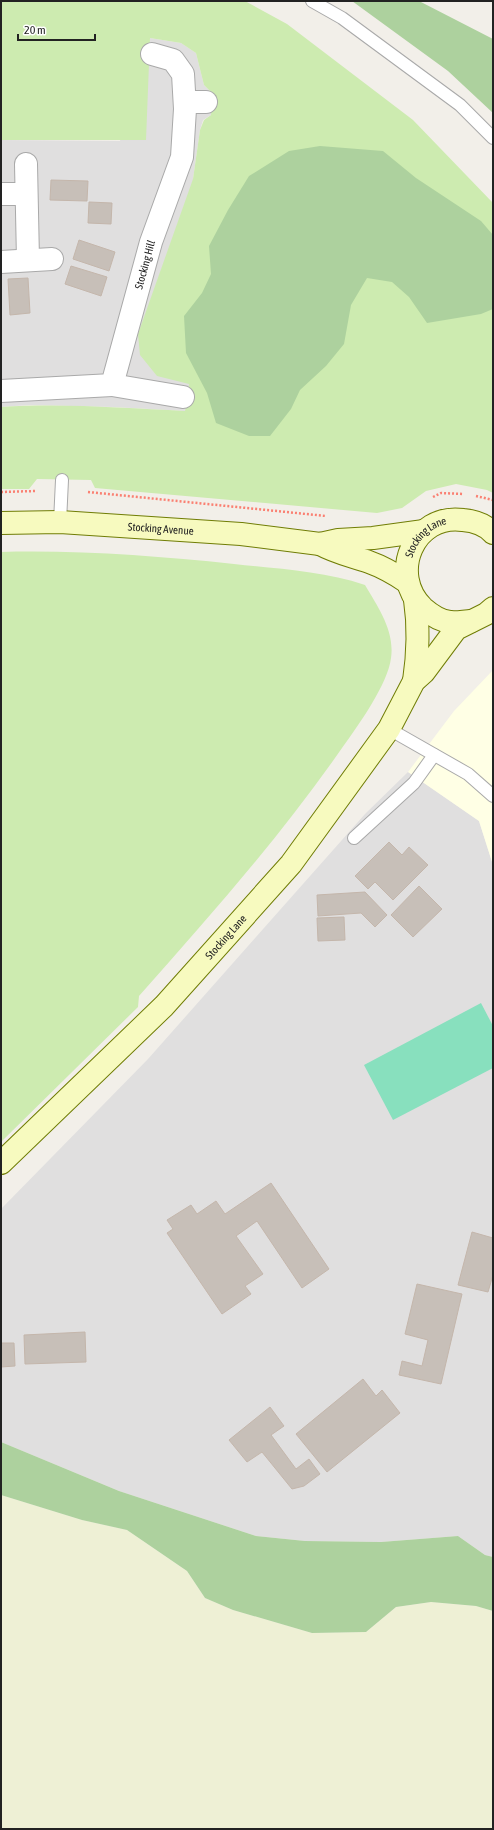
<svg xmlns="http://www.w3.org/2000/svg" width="494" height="1830" font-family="'Asap Condensed',sans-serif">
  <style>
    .residential { fill: #e0dfdf }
    .education { fill: #ffffe5 }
    .farmland { fill: #eef0d5 }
    .grass { fill: #cdebb0 }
    .forest { fill: #add19e }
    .pitch { fill: #88e0be }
    .building { fill: #c7bfb8; stroke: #c4b6ab }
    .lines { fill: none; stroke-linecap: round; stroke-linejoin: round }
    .lane-casing { stroke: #a9a9a9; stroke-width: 14 }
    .street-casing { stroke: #a9a9a9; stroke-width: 24 }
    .secondary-casing { stroke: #707d05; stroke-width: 24 }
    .path { stroke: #fa8072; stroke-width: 2.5; stroke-dasharray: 2 2; stroke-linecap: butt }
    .lane { stroke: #fff; stroke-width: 12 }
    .street { stroke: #fff; stroke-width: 22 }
    .secondary { stroke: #f7fabf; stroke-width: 22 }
    .labels { text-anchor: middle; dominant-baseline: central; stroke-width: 3; stroke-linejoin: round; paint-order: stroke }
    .street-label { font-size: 11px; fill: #222; stroke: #fff }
  </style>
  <rect width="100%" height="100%" fill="#f2efe9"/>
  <g class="residential">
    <polygon points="150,38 181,43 196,53 204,85 212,93 211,115 203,120 200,130 193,179 190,384 185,411 114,407 29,405 1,407 1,140 120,141"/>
    <polygon points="408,772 479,821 493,865 493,1557 485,1555 458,1536 381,1542 305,1541 256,1536 119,1491 1,1442 1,1209 148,1059 365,814"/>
  </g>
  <polygon class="education" points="493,670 493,865 479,821 408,772 454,711"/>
  <polygon class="farmland" points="1,1495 82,1520 127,1530 187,1571 205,1598 233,1610 312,1633 366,1632 396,1607 431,1602 476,1606 493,1611 493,1829 1,1829"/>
  <g class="grass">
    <path d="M1,1h244l42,23 126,96 80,83v290l-6,-3 -31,-6 -30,7 -24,17 -25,5 -282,-25 -4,-8 -54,-1 -8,10h-28v-82c61,-4 123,1 184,4l4,-27 -32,-8 -17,-21 -2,-21 55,-155 7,-49 4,-10 7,-5 1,-22 -8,-8 -8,-32 -15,-10 -31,-5 -4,102h-145z"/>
    <path d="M1,552c78,-2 155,4 233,12 44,5 89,7 131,21 13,22 30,46 26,73 -3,26 -33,68 -49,90 -61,88 -132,168 -203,248l-1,11 -137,135z"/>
  </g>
  <g class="forest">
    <polygon points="352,1 419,1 493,39 493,113 448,71"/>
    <polygon points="320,146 383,151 416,178 481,221 493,235 493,309 481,314 427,323 409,297 392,282 367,278 351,305 344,344 326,366 300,390 291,409 270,436 249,436 216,423 207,393 186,353 184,316 202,293 211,274 209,246 228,210 249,176 289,151"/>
    <polygon points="1,1442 119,1491 256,1536 305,1541 381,1542 458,1536 485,1555 493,1557 493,1611 476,1606 431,1602 396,1607 366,1632 312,1633 233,1610 205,1598 187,1571 127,1530 82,1520 1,1495"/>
  </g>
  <polygon class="pitch" points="481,1003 493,1026 493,1068 393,1120 364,1065"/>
  <g class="building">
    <polygon points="51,180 88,181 87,201 50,200"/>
    <polygon points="89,202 112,203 111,224 88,223"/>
    <polygon points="79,240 115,252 109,271 73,259"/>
    <polygon points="71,266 107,277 101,296 65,284"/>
    <polygon points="28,278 30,313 10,315 8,279"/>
    <polygon points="389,842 402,855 409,847 428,865 393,900 375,882 368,889 355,876"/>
    <polygon points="419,886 442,909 413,937 391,915"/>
    <polygon points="365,892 387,915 375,927 361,913 318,916 317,895"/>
    <polygon points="344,917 345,940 318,941 317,918"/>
    <polygon points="271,1183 329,1269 302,1288 257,1221 236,1236 263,1274 245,1286 251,1294 222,1314 167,1233 173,1229 167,1220 191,1205 197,1214 216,1201 225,1214"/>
    <polygon points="472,1232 493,1238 493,1275 488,1292 458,1285"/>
    <polygon points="417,1284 462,1294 441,1384 399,1375 402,1361 422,1366 428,1340 405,1334"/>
    <polygon points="85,1332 86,1362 25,1364 24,1335"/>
    <polygon points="1,1343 14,1343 15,1366 1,1367"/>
    <polygon points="363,1379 376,1396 382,1390 400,1413 327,1472 296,1434"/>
    <polygon points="270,1407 284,1426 271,1435 296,1469 309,1459 320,1474 304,1486 292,1489 262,1452 247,1462 229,1440"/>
  </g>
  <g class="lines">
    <defs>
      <g id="lane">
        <polyline points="312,1 342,18 460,105 493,138"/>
        <polyline points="60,522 62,480"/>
        <polyline points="389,729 468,774 493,796"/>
        <polyline points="354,838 414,783 434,755"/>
      </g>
      <g id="street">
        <polyline points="185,102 206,102"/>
        <polyline points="26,164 28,260"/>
        <polyline points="1,194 26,194"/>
        <polyline points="1,262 52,259"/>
        <polyline points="112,385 183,397"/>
        <path id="s1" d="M1,391l111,-6 39,-143 31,-85 3,-48 -2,-35 -10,-14 -21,-6"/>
      </g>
      <g id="secondary">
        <path id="s2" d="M1,523l59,-1 181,12 79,10 18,-4 35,-2 51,-7"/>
        <path d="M320,544c16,9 32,12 49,18 14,5 26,12 38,20"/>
        <path id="s3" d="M471,621c-6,0 -14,2 -21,1 -10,-1 -20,-8 -27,-14 -35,-34 -9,-95 40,-88 11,1 22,4 30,13"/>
        <path d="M414,681c4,-27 5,-54 1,-81"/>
        <path id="s4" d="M1,1163l163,-157 127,-142 98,-135 25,-48 10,-9 32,-43 30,-15 7,-6"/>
      </g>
    </defs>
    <use href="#lane" class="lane-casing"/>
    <use href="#street" class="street-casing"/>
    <use href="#secondary" class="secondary-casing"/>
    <g class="path">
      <polyline points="1,492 36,491"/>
      <polyline points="88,492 326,516"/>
      <polyline points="476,496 493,500"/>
      <polyline points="433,497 441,493 463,494"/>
    </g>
    <use href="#lane" class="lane"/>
    <use href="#street" class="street"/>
    <use href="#secondary" class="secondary"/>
  </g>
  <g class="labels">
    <g class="street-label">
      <text stroke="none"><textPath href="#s1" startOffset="236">Stocking Hill</textPath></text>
      <text stroke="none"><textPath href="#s2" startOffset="160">Stocking Avenue</textPath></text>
      <text stroke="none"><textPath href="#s3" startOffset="135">Stocking Lane</textPath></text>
      <text stroke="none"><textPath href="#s4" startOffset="319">Stocking Lane</textPath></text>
    </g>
  </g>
  <rect width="494" height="1830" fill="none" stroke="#222222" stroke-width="4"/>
  <path d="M18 34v6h77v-6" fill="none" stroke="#222222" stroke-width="2"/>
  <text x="24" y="34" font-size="12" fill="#222222" stroke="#ffffff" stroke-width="3" paint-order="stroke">20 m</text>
</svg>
